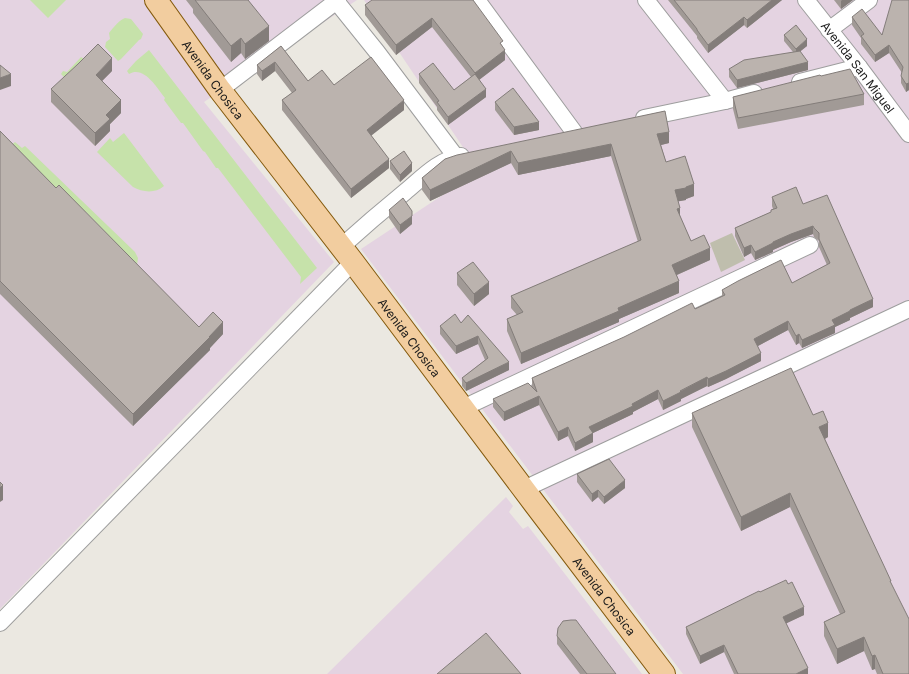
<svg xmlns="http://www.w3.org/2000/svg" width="909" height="674" font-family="Inter,sans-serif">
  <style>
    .industrial { fill: #e4d3e1 }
    .construction { fill: #bfbead }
    .grass { fill: #c6e2aa }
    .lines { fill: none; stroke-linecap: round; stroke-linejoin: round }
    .minor-casing { stroke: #9e9e9e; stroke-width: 18 }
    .primary-casing { stroke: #845a0d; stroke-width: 24 }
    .minor { stroke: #fff; stroke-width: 16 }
    .primary { stroke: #f2cd9f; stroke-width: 22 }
    .wall { fill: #a19a96 }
    .shaded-wall { fill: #837d7a }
    .building { fill: #bbb3ae; stroke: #837d7a }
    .labels { text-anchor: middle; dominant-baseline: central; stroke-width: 3; stroke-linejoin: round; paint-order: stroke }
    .street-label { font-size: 12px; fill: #1a1a1a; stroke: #fff }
  </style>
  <rect width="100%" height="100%" fill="#ebe8e1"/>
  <g class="industrial">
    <polygon points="0,0 357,0 204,102 334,262 0,609"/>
    <polygon points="364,0 909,0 909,674 683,674 361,249 479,171"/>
    <polygon points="506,497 513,506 509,512 523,529 528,526 642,674 327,674"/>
  </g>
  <polygon class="construction" points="732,233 745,260 721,272 710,243"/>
  <g class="grass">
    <polygon points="30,0 66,0 48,18"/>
    <path d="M125,18l6,1 12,15 -2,5 -2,1 -18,19 -3,2 -13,-14 1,-5 4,-3 -1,-6c5,-6 9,-12 16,-15z"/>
    <path d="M149,50l168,218 -17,16 1,-7 -83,-109h-2l-11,-16 -2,-1 -20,-28h-2l-17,-23 1,-2c-8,-10 -21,-33 -36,-24l-2,-3 9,-10z"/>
    <polygon points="81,57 84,59 68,81 61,74 63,71 67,72"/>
    <path d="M124,133l40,53c-9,8 -22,6 -31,1l-36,-35 13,-14 3,4z"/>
    <polygon points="15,142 22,148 25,146 135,252 138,258 137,265 86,212 80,217 9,147"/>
  </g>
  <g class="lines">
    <defs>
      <g id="minor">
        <polyline points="477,0 574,132"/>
        <polyline points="646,0 725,101"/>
        <path id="s1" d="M806,0l53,67 50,67"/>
        <polyline points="336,1 377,52 456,157"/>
        <polyline points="829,30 869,0"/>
        <polyline points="800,82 859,67"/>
        <polyline points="220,90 338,0"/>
        <polyline points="644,118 725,101 754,93"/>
        <path d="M341,247c21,-19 42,-37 64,-55 17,-14 33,-32 56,-36"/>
        <polyline points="463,408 810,245"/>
        <polyline points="524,489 909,309"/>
        <polyline points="0,623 353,262"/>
      </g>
      <g id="primary">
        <path id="s2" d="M156,0l64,90 133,172 181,241 130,171"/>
      </g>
    </defs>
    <use href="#minor" class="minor-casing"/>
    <use href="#primary" class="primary-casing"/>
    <use href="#minor" class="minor"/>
    <use href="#primary" class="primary"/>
  </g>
  <g class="wall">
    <polygon points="186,0 248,0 269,41 245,59 241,53 231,62 193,13 193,9"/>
    <polygon points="473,0 503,47 505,60 479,80 486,97 448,125 437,110 437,107 419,83 419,74 454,90 471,77 432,27 396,55 365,15 365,5"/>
    <polygon points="668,0 782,0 747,28 744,25 708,53 697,38 697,36"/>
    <polygon points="834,0 853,0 841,9"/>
    <polygon points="909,0 909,90 906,92 901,83 901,76 902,73 889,53 875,62 861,44 861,38 852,25 852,17 882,35"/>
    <polygon points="784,35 807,46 800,51 808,70 737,88 729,77 729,69 793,52 784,41"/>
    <polygon points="281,46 308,81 334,85 404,110 371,135 389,168 351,198 282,110 282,100 292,93 275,71 262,81 257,74 257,65"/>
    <polygon points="112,71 102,81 121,113 110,124 110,131 95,146 51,102 51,89"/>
    <polygon points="821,76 864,94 864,105 738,129 733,109 733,97"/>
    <polygon points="495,102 539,130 514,135 495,110"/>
    <polygon points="665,111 669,143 661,145 666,162 694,196 686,199 686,200 678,201 680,217 691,241 710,260 677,275 679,293 619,319 619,322 521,364 507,331 507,319 517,315 511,308 511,296 638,242 611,156 518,175 511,163 430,201 422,190 422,178 445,159"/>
    <polygon points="0,131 56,188 199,327 223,334 210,348 210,350 133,426 0,294"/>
    <polygon points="390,161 412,171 400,182 390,169"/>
    <polygon points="772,197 803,204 873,307 850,318 850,320 835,327 835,333 802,348 799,343 796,345 788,330 758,346 761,361 726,379 708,387 707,386 681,399 681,401 663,410 658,399 633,412 633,414 593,433 593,442 575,451 568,436 558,441 539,405 504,421 493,407 493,399 532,386 532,378 695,309 722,296 722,290 792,283 827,265 819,247 819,241 814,237 813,234 791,242 773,250 773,252 755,260 751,253 744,257 735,236 735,228 771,212 771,210 773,209 772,206"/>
    <polygon points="389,210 412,224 400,234 389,218"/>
    <polygon points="457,273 489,294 474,306 457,285"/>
    <polygon points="468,315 509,370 466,391 462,386 462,378 485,360 478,344 456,354 440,334 440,326 461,323"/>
    <polygon points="692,413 813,415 828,437 825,439 891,583 909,674 877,674 875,669 872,670 864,651 837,664 824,636 824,622 840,614 790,507 741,531 692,427"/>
    <polygon points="577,474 625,488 604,504 598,497 592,502 577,482"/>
    <polygon points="760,592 804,615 786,623 808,674 734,674 724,652 700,664 686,634 686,627"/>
    <polygon points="557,636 616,674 580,674 557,644"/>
  </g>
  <g class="shaded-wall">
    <polygon points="772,0 782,0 747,28 747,20"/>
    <polygon points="842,0 853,0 841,9 841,1"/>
    <polygon points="744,17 744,25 708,53 708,45"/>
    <polygon points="432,18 432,27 396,55 396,45"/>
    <polygon points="269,26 269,41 245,59 245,44"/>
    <polygon points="241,38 241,53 231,62 231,46"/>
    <polygon points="807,39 807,46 796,55 796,49"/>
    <polygon points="889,45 889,53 875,62 875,55"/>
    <polygon points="505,50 505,60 475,83 475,73"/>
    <polygon points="112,58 112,71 96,87 96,75"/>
    <polygon points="275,62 275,71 262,81 262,71"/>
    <polygon points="808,62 808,70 737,88 737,80"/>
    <polygon points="11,74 11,86 0,90 0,78"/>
    <polygon points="909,83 909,90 906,92 906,84"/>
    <polygon points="486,89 486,97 448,125 448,117"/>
    <polygon points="121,100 121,113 110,124 110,131 95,146 95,133 106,115"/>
    <polygon points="404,100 404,110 367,139 367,130"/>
    <polygon points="539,122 539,130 514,135 514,127"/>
    <polygon points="669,132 669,143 657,146 657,134"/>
    <polygon points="611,144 611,156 518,175 518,163"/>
    <polygon points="511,151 511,163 430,201 430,190"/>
    <polygon points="389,159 389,168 351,198 351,189"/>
    <polygon points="412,163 412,171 400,182 400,175"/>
    <polygon points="694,184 694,196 686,199 686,200 675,202 675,190"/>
    <polygon points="680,208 680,220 677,209"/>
    <polygon points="412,216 412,224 400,234 400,225"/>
    <polygon points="813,226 813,234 791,242 773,250 773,252 755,260 755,252 773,242 791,234"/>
    <polygon points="751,245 751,253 744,257 744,248"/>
    <polygon points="710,248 710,260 672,277 672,265"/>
    <polygon points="679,281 679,293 619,319 619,322 521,364 521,353 618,308"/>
    <polygon points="489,282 489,294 474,306 474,294"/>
    <polygon points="873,299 873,307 850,318 850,320 835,327 835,333 802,348 802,340 832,320 850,310"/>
    <polygon points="788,321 788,330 754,348 754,339"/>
    <polygon points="223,322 223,334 210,348 210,350 133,426 133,414"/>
    <polygon points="799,334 799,343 796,345 796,336"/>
    <polygon points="478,336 478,344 456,354 456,346"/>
    <polygon points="761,353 761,361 726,379 708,387 708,379"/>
    <polygon points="509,362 509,370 466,391 466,383"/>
    <polygon points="707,377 707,386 681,399 681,401 663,410 663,401"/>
    <polygon points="658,390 658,399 633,412 633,414 593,433 593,442 575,451 575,443 589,427"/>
    <polygon points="539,396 539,405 504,421 504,412"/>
    <polygon points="828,423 828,437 819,442 819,427"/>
    <polygon points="568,427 568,436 558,441 558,432"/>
    <polygon points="625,480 625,488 604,504 604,497"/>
    <polygon points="3,485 3,500 0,502 0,488"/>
    <polygon points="598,490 598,497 592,502 592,494"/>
    <polygon points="790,493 790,507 741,531 741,517"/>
    <polygon points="804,607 804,615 783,625 783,617"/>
    <polygon points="864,637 864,651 837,664 837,649"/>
    <polygon points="724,645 724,652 700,664 700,656"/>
    <polygon points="875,655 875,669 872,670 872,656"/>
    <polygon points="808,668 808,674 796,674"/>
  </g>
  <g class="building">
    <polygon points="195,0 248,0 269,26 245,44 241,38 231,46"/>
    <polygon points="372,0 473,0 503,41 500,43 505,50 475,73 432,18 396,45 365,5"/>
    <polygon points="674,0 772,0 747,20 744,17 708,45 697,30 697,29"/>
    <polygon points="892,0 909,0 909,83 906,84 901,76 903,67 889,45 875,55 861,36 864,34 852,17 862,9 882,35"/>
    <polygon points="796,25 807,39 796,49 784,35"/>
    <polygon points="98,44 112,58 96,75 121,100 106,115 110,119 95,133 51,89 78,64"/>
    <polygon points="281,46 308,81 322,70 334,85 371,57 404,100 367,130 389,159 351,189 282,100 296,90 275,62 262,71 257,65"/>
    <polygon points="800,51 808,62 737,80 729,69 744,60"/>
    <polygon points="433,63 454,90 475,74 486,89 448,117 437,102 439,101 419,74"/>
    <polygon points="0,65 11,74 0,78"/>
    <polygon points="850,69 864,94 738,118 733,97 820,75 821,76"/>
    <polygon points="513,88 539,122 514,127 495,102"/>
    <polygon points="665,111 669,132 657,134 666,162 685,156 694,184 686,187 686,188 675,190 680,208 677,209 691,241 704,235 710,248 672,265 679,281 618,308 619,311 521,353 507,319 523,312 511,296 641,240 611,144 518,163 511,151 430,190 422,178 445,159 457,155"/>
    <polygon points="0,131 56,188 59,185 199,327 213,312 223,322 209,337 210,337 133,414 0,281"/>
    <polygon points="404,151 412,163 400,175 390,161"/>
    <polygon points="796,187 803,204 827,195 873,299 850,310 850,311 832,320 835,325 802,340 799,334 796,336 788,321 754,339 761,353 726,371 708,379 707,377 680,391 681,392 663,401 658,390 632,404 633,406 589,427 593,433 575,443 568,427 558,432 539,396 504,412 493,399 528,383 537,392 532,378 624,337 692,303 695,309 725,295 722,290 738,281 781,260 792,283 830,263 819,239 819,233 814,228 813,226 791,234 773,242 773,243 755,252 751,245 744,248 735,228 771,212 771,210 777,208 772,197"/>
    <polygon points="403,198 412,211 412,216 400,225 389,210"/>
    <polygon points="473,262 489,282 474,294 457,273"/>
    <polygon points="455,314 461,323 468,315 509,362 466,383 462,378 488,358 478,336 456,346 440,326"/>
    <polygon points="791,368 813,415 823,411 828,423 819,427 885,568 891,581 890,581 909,619 909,674 883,674 875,655 872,656 864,637 837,649 824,622 845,612 790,493 741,517 692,413"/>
    <polygon points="609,459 625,480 604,497 598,490 592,494 577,474"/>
    <polygon points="0,482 3,485 0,488"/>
    <polygon points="786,580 788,584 792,582 804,607 783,617 808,668 796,674 738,674 724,645 700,656 686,627 759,591 760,592"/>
    <polygon points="571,620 576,620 616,674 587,674 557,636 558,628 563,621"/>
    <polygon points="486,633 521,674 437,674"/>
  </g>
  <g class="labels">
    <g class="street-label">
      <text stroke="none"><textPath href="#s1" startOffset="85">Avenida San Miguel</textPath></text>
      <text stroke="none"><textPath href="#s2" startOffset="98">Avenida Chosica</textPath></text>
      <text stroke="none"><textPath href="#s2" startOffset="422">Avenida Chosica</textPath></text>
      <text stroke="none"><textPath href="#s2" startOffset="746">Avenida Chosica</textPath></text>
    </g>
  </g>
</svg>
